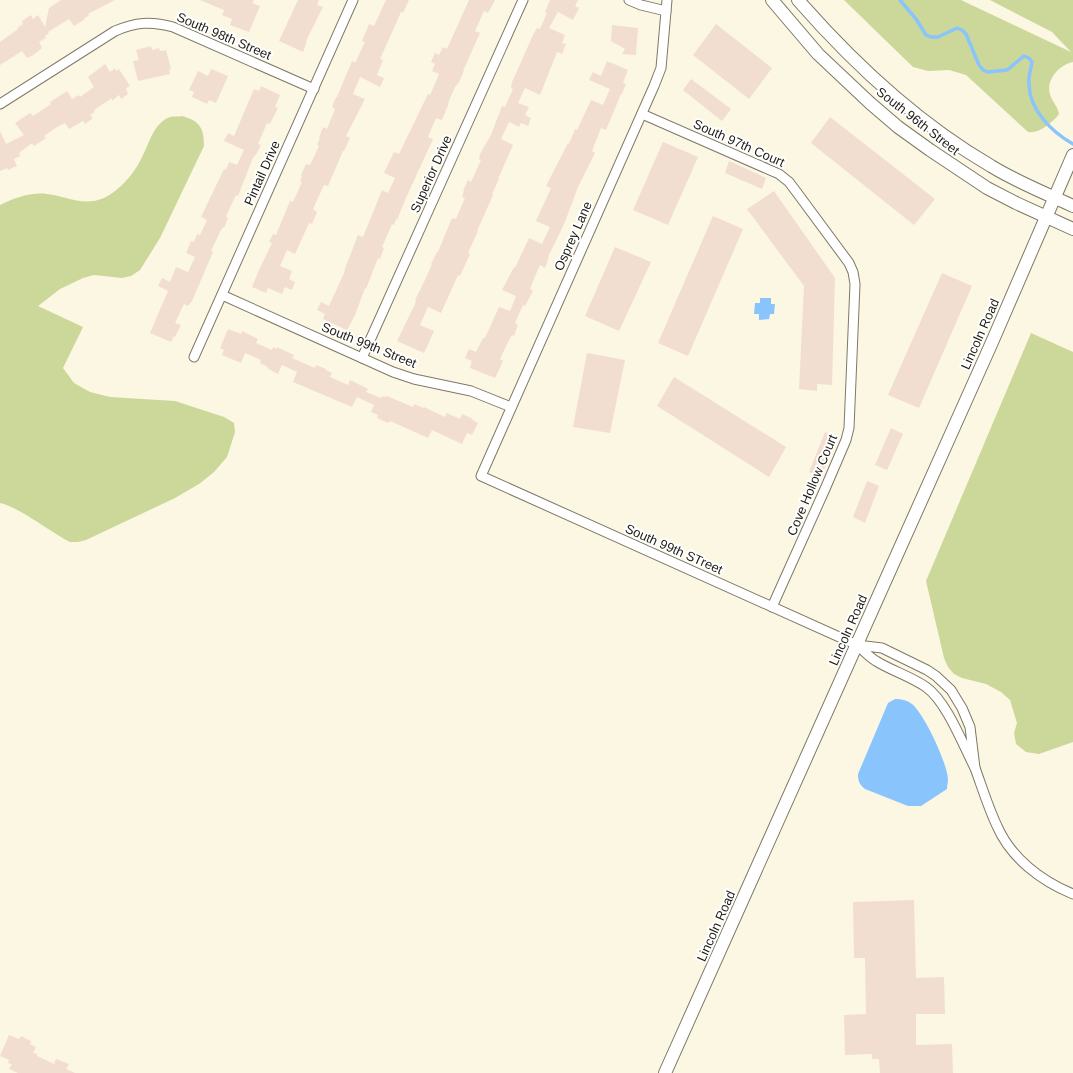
<svg xmlns="http://www.w3.org/2000/svg" width="1073" height="1073" font-family="Arial,sans-serif">
  <style>
    .green { fill: #ccd79a }
    .water { fill: #89c4fd }
    .lines { fill: none; stroke-linecap: round; stroke-linejoin: round }
    .stream { stroke: #89c4fd; stroke-width: 3.5 }
    .building { fill: #f2ddd1 }
    .street-casing { stroke: #7e7966; stroke-width: 11 }
    .secondary-casing { stroke: #7e7966; stroke-width: 14 }
    .street { stroke: #fff; stroke-width: 9 }
    .secondary { stroke: #fff; stroke-width: 12 }
    .labels { text-anchor: middle; dominant-baseline: central; stroke-width: 4; stroke-linejoin: round; paint-order: stroke }
    .street-label { font-size: 13px; fill: #1e1c15; stroke: #fff }
  </style>
  <rect width="100%" height="100%" fill="#fcf7e2"/>
  <g class="green">
    <path d="M844,0h117l110,52 -19,-20 -62,-32h83v62c-15,3 -29,20 -22,35 3,7 7,10 8,17 -6,8 -20,20 -31,18l-62,-57 -17,-5 -21,1 -15,-4z"/>
    <path d="M182,116c18,5 22,12 22,30l-44,92 -20,32 -9,6 -9,2 -28,-3 -11,3 -23,11 -22,17 45,21 -20,41 11,15 16,9 20,5 65,4 49,16 10,6 1,9 -8,25 -13,15 -15,12 -24,14 -89,42 -8,2h-8c-18,-9 -53,-36 -70,-39v-298c15,-7 30,-13 47,-11 19,2 36,13 57,4 15,-7 30,-24 37,-39 8,-14 12,-36 29,-42 3,-1 8,0 12,-1z"/>
    <polygon points="1031,333 1073,352 1073,742 1039,754 1026,752 1016,744 1014,733 1017,723 1010,700 1001,692 986,684 962,678 954,674 948,667 944,658 926,581"/>
  </g>
  <g class="water">
    <polygon points="760,298 771,298 771,304 775,304 774,314 770,314 769,319 759,320 759,314 754,314 755,303 760,303"/>
    <path d="M895,699c6,0 12,1 17,5 13,11 35,59 36,75 0,3 -1,7 -1,10l-26,17h-13l-43,-17c-6,-5 -7,-8 -7,-15l30,-71z"/>
  </g>
  <g class="lines">
    <path class="stream" d="M900,0l16,19 10,16 5,2h7l19,-9 5,2 4,4 13,31 4,5 5,2 19,-2 17,-14 5,2 3,4c-1,7 -4,15 -3,22 0,26 23,48 44,60"/>
  </g>
  <g class="building">
    <polygon points="61,0 115,0 88,14 89,16 84,18 85,19 74,26 69,19 48,32 49,33 45,36 46,38 39,42 42,48 32,56 31,56 27,58 22,51 0,65 0,42 18,29 17,28 23,24 22,21 31,15 33,19 38,15 45,27 49,8"/>
    <polygon points="200,0 254,0 252,3 260,6 249,32 230,25 232,19 222,15 224,10"/>
    <polygon points="298,0 319,0 317,5 323,7 306,41 307,41 303,52 279,41"/>
    <polygon points="386,0 409,0 403,13 401,12 380,59 383,60 377,75 384,78 380,87 360,77 353,94 365,99 346,136 350,138 344,151 343,151 328,186 324,185 313,209 317,212 312,224 309,223 295,254 287,250 280,266 292,271 289,279 295,282 292,290 285,287 282,294 268,288 266,293 252,287 259,270 272,243 269,242 273,234 276,235 290,201 293,202 302,182 300,182 302,176 301,175 306,164 310,165 319,146 317,145 320,138 319,138 323,127 327,129 335,109 332,107 336,97 337,97 352,61 355,63 365,42 362,41 369,24 374,26"/>
    <polygon points="469,0 495,0 488,13 484,11 475,31 480,33 463,71 464,71 459,82 455,87 448,103 449,103 442,120 436,118 428,137 433,139 405,200 397,220 396,219 394,225 392,224 382,247 384,248 380,259 378,258 366,289 365,288 355,315 347,330 323,319 325,314 317,310 321,302 329,306 345,271 344,271 358,235 363,237 382,190 388,193 395,178 384,173 394,152 399,154 428,94 430,95 439,74 432,71 435,64 431,62 435,53 439,55 443,47 447,49"/>
    <polygon points="550,0 578,0 575,6 579,8 573,20 558,12 549,28 565,35 562,43 566,44 562,54 557,52 540,95 525,88 518,103 529,107 525,115 531,118 528,126 521,123 519,127 509,122 501,139 513,145 498,179 499,179 492,194 493,195 477,231 478,231 468,253 470,254 460,276 458,275 441,313 428,307 420,325 434,331 424,353 397,341 414,306 416,301 415,300 424,282 432,264 431,264 437,252 438,252 452,218 456,219 465,198 462,197 464,191 463,191 468,180 471,182 481,160 479,159 480,154 491,135 502,106 505,107 513,89 511,88 512,82 533,35 537,28 540,29 547,13 545,12"/>
    <polygon points="716,24 772,68 749,99 693,55"/>
    <polygon points="612,25 638,28 636,55 622,54 625,49 611,41"/>
    <polygon points="151,46 152,50 159,48 160,51 166,50 171,69 169,70 170,74 138,81 133,61 139,60 136,50"/>
    <polygon points="607,61 628,70 623,83 626,84 622,94 621,94 606,130 601,128 592,151 595,153 578,187 565,222 548,257 549,257 545,268 540,265 533,281 530,289 533,291 525,306 523,305 515,323 518,325 514,336 512,335 509,340 500,359 503,361 495,378 470,368 472,361 465,358 469,349 476,352 483,338 485,338 499,307 510,311 516,296 502,290 514,267 515,268 529,238 542,244 550,227 536,221 551,188 546,186 568,143 569,144 575,129 577,130 591,100 603,105 610,89 589,80 593,72 601,76"/>
    <polygon points="105,64 110,72 115,68 116,71 119,69 130,86 126,88 128,94 121,99 119,95 112,101 112,98 94,110 95,112 90,115 93,118 85,124 83,121 69,129 65,123 57,127 44,136 46,138 34,146 32,143 19,153 20,156 14,159 17,166 8,170 7,168 0,171 0,131 6,144 24,135 15,123 30,113 33,116 51,104 50,102 55,99 67,91 72,99 79,95 80,97 94,87 88,77"/>
    <polygon points="211,69 228,76 216,103 209,100 207,104 192,97 194,92 189,90 198,71 208,76"/>
    <polygon points="691,79 731,109 722,121 683,90"/>
    <polygon points="261,86 280,95 275,107 278,108 270,124 267,123 258,144 261,145 256,155 255,155 252,160 238,196 236,195 226,216 228,218 224,228 223,227 220,232 211,251 213,252 192,301 188,306 184,304 175,323 181,325 175,337 174,336 171,342 150,333 168,291 158,286 162,278 170,282 176,267 188,272 195,257 186,253 191,241 194,242 197,234 200,235 207,220 201,217 212,194 224,169 226,170 229,162 237,165 244,150 224,141 228,133 234,136 254,89 259,91"/>
    <polygon points="830,117 935,199 914,225 811,143"/>
    <polygon points="663,142 698,157 668,225 633,210"/>
    <polygon points="729,161 766,178 762,189 725,173"/>
    <polygon points="774,191 835,278 832,385 817,384 817,391 799,389 804,286 747,209"/>
    <polygon points="713,216 743,229 688,356 658,343"/>
    <polygon points="615,247 651,262 619,331 585,316"/>
    <polygon points="942,273 972,286 919,408 888,395"/>
    <polygon points="228,329 241,334 242,331 258,339 256,343 272,350 273,347 276,349 277,347 294,355 292,358 315,368 316,365 326,369 326,370 332,373 330,377 348,385 350,380 368,389 366,392 381,398 383,396 386,397 387,396 413,407 414,404 423,408 424,407 445,417 447,413 460,419 462,414 473,419 472,420 478,423 472,435 467,433 462,444 432,430 428,438 390,421 388,423 377,418 378,415 371,412 374,405 357,397 352,407 293,382 297,372 282,365 278,374 267,368 268,367 260,363 261,360 245,353 241,363 222,355 224,350 220,348"/>
    <polygon points="587,353 625,360 610,433 573,427"/>
    <polygon points="674,377 786,447 769,477 657,406"/>
    <polygon points="891,428 903,434 887,470 875,465"/>
    <polygon points="825,432 837,437 821,477 809,472"/>
    <polygon points="867,481 879,486 865,523 853,517"/>
    <polygon points="914,900 916,978 944,977 945,1014 916,1014 916,1045 952,1044 953,1073 880,1073 879,1059 872,1059 872,1054 845,1055 844,1015 866,1014 865,958 854,958 853,902"/>
    <polygon points="9,1035 19,1039 21,1036 31,1041 30,1044 36,1047 33,1053 37,1054 37,1056 54,1064 56,1059 69,1064 66,1069 75,1073 18,1073 9,1069 12,1064 8,1063 9,1060 0,1056"/>
  </g>
  <g class="lines">
    <defs>
      <g id="street">
        <polyline points="629,0 641,5 666,11"/>
        <path d="M667,0l-6,68 -7,18 -173,390 376,169c6,5 12,12 19,16 16,10 34,15 50,26 21,15 37,58 49,81l-5,-41 -8,-19 -11,-18 -15,-14 -9,-6 -45,-22 -25,-3"/>
        <path d="M0,104l115,-73c21,-9 36,-10 58,-4l141,62"/>
        <polyline points="642,114 779,174 789,182 798,194 849,263 853,272 855,284 849,428 846,440 825,489 772,607"/>
        <polyline points="222,295 393,372 414,379 471,391 511,407"/>
        <polyline points="194,357 353,0"/>
        <polyline points="362,358 523,0"/>
        <path d="M975,768c7,19 13,39 22,58 14,32 44,55 76,68"/>
      </g>
      <g id="secondary">
        <polyline points="772,0 818,54 870,103 898,127 930,150 987,188 1016,203 1073,229"/>
        <path d="M798,0c56,64 119,123 193,166 26,16 54,27 82,40"/>
        <polyline points="665,1073 993,340 1073,155"/>
      </g>
    </defs>
    <use href="#street" class="street-casing"/>
    <use href="#secondary" class="secondary-casing"/>
    <use href="#street" class="street"/>
    <use href="#secondary" class="secondary"/>
  </g>
  <g class="labels">
    <g class="street-label">
      <text transform="translate(224 36) rotate(23)">South 98th Street</text>
      <text transform="translate(918 121) rotate(38)">South 96th Street</text>
      <text transform="translate(739 143) rotate(24)">South 97th Court</text>
      <text transform="translate(262 173) rotate(-66)">Pintail Drive</text>
      <text transform="translate(431 174) rotate(-66)">Superior Drive</text>
      <text transform="translate(573 236) rotate(-66)">Osprey Lane</text>
      <text transform="translate(980 334) rotate(-66)">Lincoln Road</text>
      <text transform="translate(369 345) rotate(22)">South 99th Street</text>
      <text transform="translate(812 485) rotate(-67)">Cove Hollow Court</text>
      <text transform="translate(674 549) rotate(24)">South 99th STreet</text>
      <text transform="translate(848 630) rotate(-66)">Lincoln Road</text>
      <text transform="translate(716 926) rotate(-66)">Lincoln Road</text>
    </g>
  </g>
</svg>
